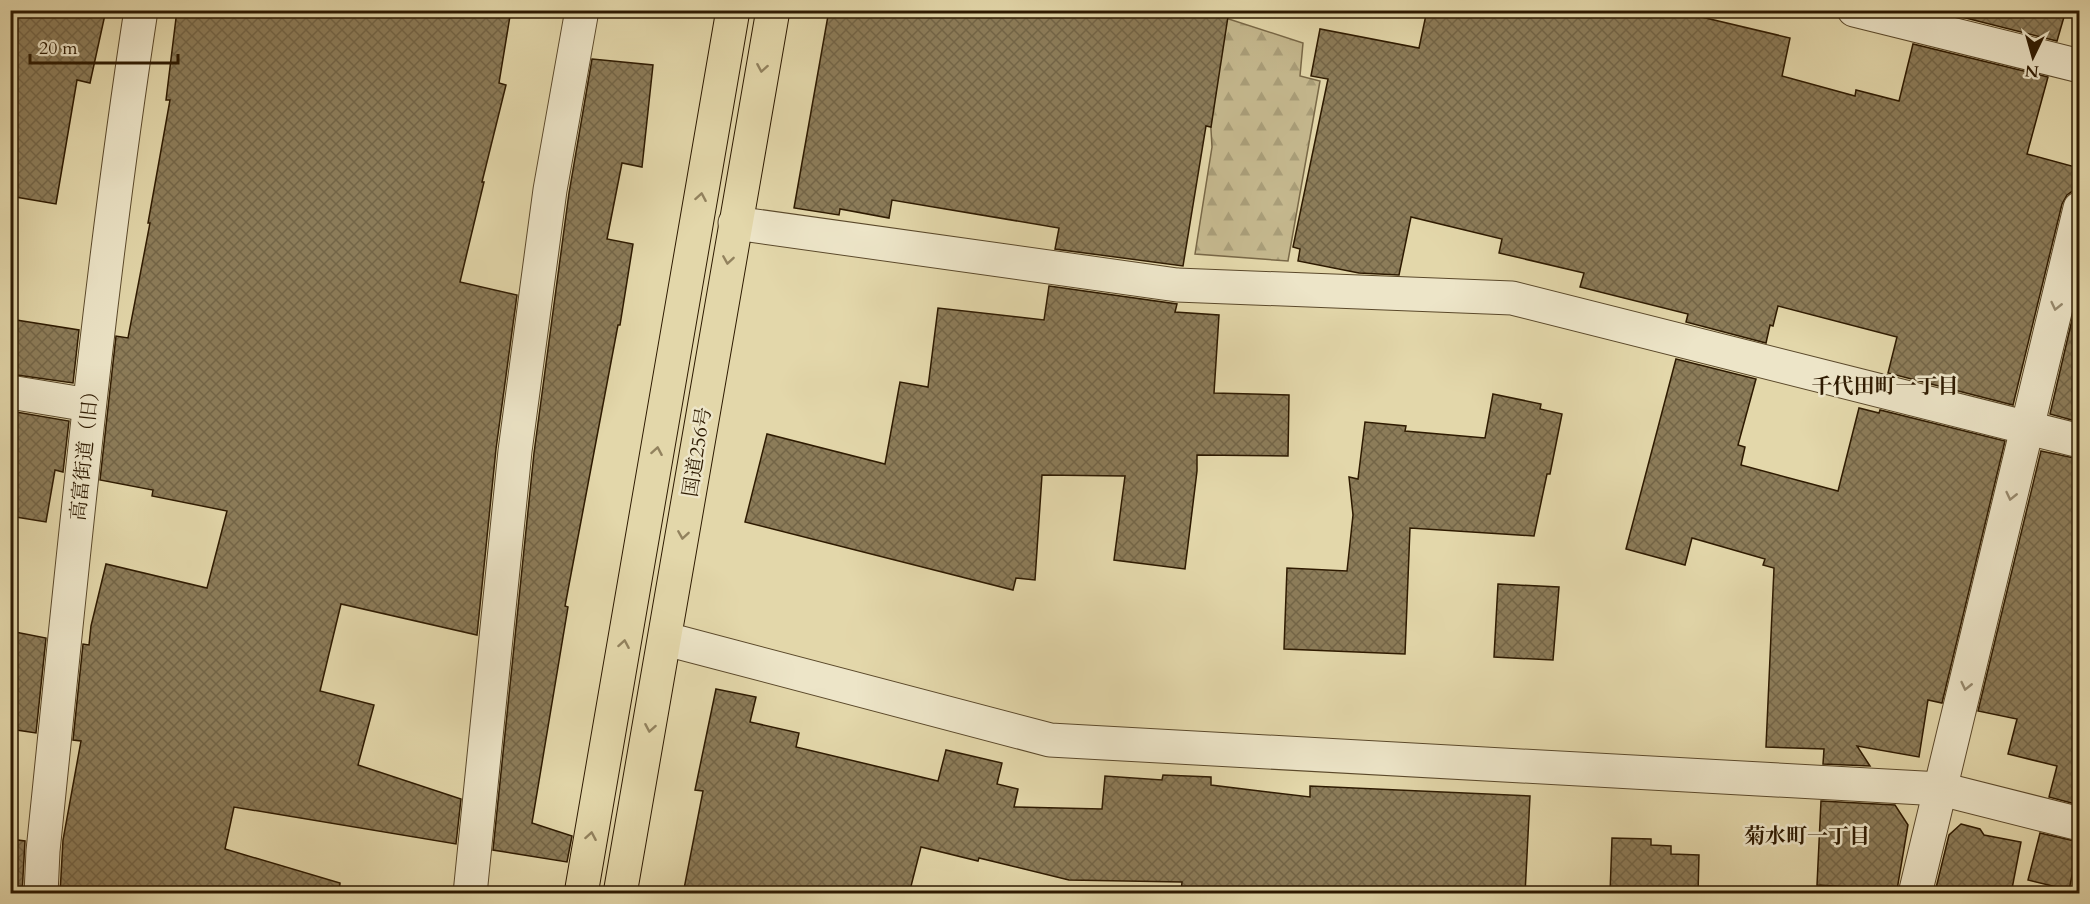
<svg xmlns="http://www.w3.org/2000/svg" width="2090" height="904" font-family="Cardo,'Noto Serif JP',serif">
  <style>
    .forest { fill: url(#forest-firs); stroke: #796847; stroke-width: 1.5 }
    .building { fill: url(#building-cross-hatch); stroke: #2e1a01; stroke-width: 1.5 }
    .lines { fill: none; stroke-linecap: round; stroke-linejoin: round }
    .minor-casing { stroke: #5b492b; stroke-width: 35 }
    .trunk-casing { stroke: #2e1a01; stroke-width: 35 }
    .minor { stroke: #ede5c8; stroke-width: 33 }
    .trunk { stroke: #e3d7aa; stroke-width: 33 }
    .oneway { stroke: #92825e }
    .oneway2 { stroke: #978a6e }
    .labels { text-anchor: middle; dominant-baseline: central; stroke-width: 5; stroke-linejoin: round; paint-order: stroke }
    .street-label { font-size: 20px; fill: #2e1a01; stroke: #ede5c8 }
    .neighbourhood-label { font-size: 21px; font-weight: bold; fill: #2e1a01; stroke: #ede5c8 }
  </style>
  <defs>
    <pattern id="forest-firs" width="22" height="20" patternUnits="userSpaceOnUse" patternTransform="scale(1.5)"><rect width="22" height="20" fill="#c4b78d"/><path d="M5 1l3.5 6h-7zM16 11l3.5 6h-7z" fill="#a99d78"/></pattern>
    <pattern id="building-cross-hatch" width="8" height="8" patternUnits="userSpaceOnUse" patternTransform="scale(1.5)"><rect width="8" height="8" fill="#8c7c59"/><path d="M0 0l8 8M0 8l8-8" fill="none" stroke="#736547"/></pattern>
  </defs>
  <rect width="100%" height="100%" fill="#e3d7aa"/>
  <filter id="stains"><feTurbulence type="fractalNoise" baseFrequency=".00333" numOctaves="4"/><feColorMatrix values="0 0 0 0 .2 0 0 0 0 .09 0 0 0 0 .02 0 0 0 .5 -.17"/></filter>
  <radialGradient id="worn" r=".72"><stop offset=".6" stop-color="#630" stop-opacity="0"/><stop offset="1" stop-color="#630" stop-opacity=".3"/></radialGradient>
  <polygon class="forest" points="1204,11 1303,43 1300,76 1320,81 1288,261 1195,254 1212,147"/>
  <g class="building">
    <polygon points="10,10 106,10 90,83 77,80 56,204 10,196"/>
    <polygon points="177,10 511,10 499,83 506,85 482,182 484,182 460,282 517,295 496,449 477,635 341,604 320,691 374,705 358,765 461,799 456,844 234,807 225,849 340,883 339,894 60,894 63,840 81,741 73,740 83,644 89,645 91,626 106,564 207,588 227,511 152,496 153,490 100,480 116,336 128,338 150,223 148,223 170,100 166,100"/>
    <polygon points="829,10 1229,10 1211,127 1206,126 1183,266 1055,249 1059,228 892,200 889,218 840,209 839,215 794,208"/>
    <polygon points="1427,10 1672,10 1790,38 1782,76 1855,96 1856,90 1899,101 1913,44 2048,77 2027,154 2079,168 2079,190 2074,190 2067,195 2062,204 2013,405 1888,373 1897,337 1778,306 1773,326 1770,325 1766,343 1686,322 1688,314 1580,287 1584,273 1499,253 1502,239 1411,217 1399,275 1359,273 1298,261 1300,249 1293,247 1328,79 1311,76 1320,29 1419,48"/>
    <polygon points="1934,10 2066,10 2057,41"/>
    <polygon points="592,59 653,65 642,167 622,163 607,239 633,244 620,325 618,325 565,606 568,607 532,823 572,836 567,862 493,850 534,453 569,193"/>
    <polygon points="1049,286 1177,304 1175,312 1219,315 1214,393 1289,395 1288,456 1197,455 1197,471 1185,569 1114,560 1125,476 1042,475 1035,580 1016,578 1013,590 745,522 767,434 885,464 900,382 928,387 938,308 1044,320"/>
    <polygon points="2079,290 2079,422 2050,414"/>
    <polygon points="10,319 79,330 73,383 10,374"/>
    <polygon points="1676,359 1756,379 1738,445 1745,447 1741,465 1838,491 1859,408 1879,413 1880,410 2005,441 1942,703 1928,700 1919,757 1857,746 1870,766 1823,764 1824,749 1766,747 1774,568 1763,565 1765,559 1692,538 1685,565 1626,549"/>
    <polygon points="1493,394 1541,404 1540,409 1562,414 1550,474 1547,474 1534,536 1410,528 1405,654 1284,649 1287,568 1347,571 1353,515 1349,477 1358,479 1365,422 1406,426 1405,431 1485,438"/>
    <polygon points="10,411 69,421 63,472 55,470 46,522 10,516"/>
    <polygon points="2041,451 2079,459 2079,805 2049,797 2057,766 2008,754 2017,719 1978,711"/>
    <polygon points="1498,584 1559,587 1553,660 1494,657"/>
    <polygon points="10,631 46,638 36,733 10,729"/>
    <polygon points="716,689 756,697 750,722 799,733 796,747 938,781 946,750 1002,763 997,784 1018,789 1014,807 1102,809 1105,776 1162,780 1163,775 1211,777 1211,785 1310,797 1310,786 1530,796 1525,894 1181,894 1182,882 1069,880 979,858 978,861 921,847 909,894 683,894 703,791 695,790"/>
    <polygon points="1821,801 1895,805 1908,825 1897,890 1817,885"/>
    <polygon points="1961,824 1980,829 1984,835 2021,842 2011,894 1940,894 1935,892 1949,835"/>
    <polygon points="2040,833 2079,842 2069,890 2028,880"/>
    <polygon points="1612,838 1651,839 1651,845 1671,846 1671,854 1699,855 1698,894 1610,894"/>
    <polygon points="10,839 25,841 22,894 10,894"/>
  </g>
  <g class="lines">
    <defs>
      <g id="minor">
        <polyline points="1854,10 2080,66"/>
        <polyline points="735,223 1177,285 1512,298 2080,441"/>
        <polyline points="10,392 89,405"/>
        <polyline points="666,639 1050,740 1941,789 2080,824"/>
        <path d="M41,894l2,-43c29,-280 55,-561 98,-841"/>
        <polyline points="470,894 515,451 550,190 582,10"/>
        <polyline points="1915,894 2080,208"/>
      </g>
      <g id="trunk">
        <polyline points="581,894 733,10"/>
        <path d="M620,894c53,-295 100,-589 153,-884"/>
      </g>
    </defs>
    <use href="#minor" class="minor-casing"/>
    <use href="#trunk" class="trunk-casing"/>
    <use href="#minor" class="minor"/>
    <use href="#trunk" class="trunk"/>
  </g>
  <defs><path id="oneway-chevron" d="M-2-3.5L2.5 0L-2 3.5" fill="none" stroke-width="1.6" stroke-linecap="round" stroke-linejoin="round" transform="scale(1.5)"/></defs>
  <g class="oneway">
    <use href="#oneway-chevron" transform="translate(762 68) rotate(100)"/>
    <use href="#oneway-chevron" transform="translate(701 197) rotate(-80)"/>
    <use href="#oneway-chevron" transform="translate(728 260) rotate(99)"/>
    <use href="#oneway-chevron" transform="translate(657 451) rotate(-80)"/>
    <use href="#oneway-chevron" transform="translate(683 535) rotate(99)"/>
    <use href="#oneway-chevron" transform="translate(624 644) rotate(-80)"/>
    <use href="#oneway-chevron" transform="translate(650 728) rotate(100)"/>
    <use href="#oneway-chevron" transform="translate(591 836) rotate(-80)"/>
  </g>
  <g class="oneway2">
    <use href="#oneway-chevron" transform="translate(2056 306) rotate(103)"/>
    <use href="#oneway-chevron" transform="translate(2011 496) rotate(103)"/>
    <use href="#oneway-chevron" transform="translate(1966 686) rotate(103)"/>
  </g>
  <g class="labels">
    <g class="street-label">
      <text transform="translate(85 451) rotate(-84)">高富街道（旧）</text>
      <text transform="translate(697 452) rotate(-81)">国道256号</text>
    </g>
    <g class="neighbourhood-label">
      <text x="1885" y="386">千代田町一丁目</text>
      <text x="1807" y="836">菊水町一丁目</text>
    </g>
  </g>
  <rect width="2090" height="904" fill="none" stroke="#e3d7aa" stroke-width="36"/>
  <rect x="12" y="12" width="2066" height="880" fill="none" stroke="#2e1a01" stroke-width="3"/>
  <rect x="18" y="18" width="2054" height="868" fill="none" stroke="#2e1a01" stroke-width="1.5"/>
  <g transform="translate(2033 57) rotate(185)" stroke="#ede5c8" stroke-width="4.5" paint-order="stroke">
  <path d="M0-4.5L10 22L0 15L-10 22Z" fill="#2e1a01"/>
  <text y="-9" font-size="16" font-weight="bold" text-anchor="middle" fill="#2e1a01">N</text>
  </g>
  <path d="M30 54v9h148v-9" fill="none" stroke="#2e1a01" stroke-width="3"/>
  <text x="39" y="54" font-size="18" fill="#2e1a01" stroke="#ede5c8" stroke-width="4.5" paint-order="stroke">20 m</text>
  <rect width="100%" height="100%" filter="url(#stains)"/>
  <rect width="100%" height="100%" fill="url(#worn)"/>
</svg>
